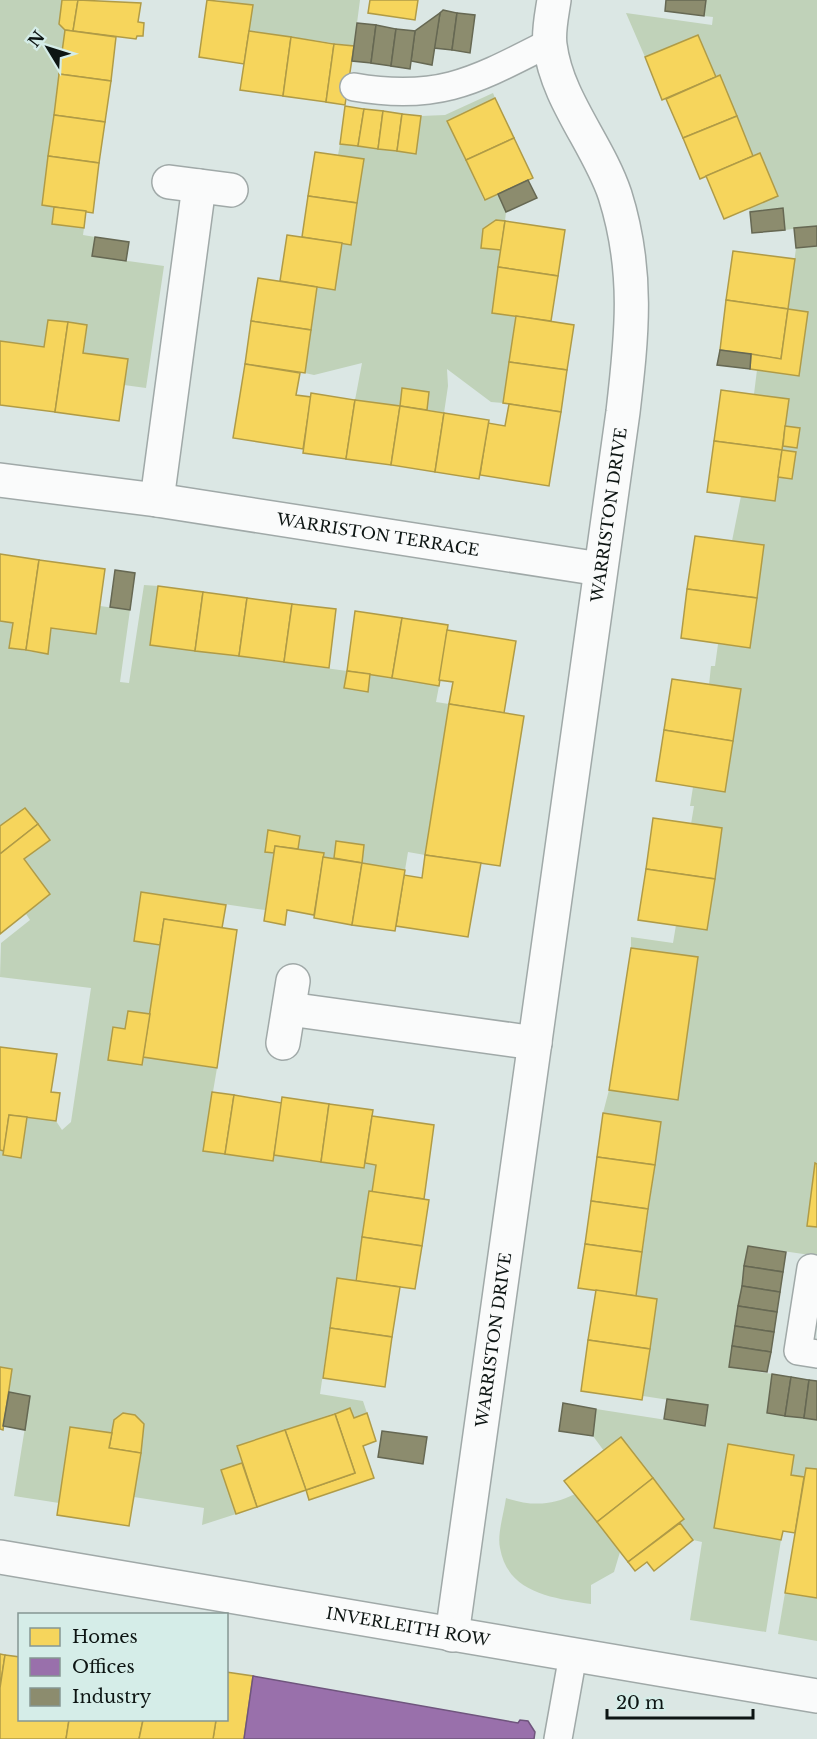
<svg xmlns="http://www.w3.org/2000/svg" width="817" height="1739" font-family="'Libre Baskerville',serif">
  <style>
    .green { fill: #c0d2b9 }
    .homes { fill: #f6d55c; stroke: #b09b46; stroke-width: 1.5 }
    .offices { fill: #9970ab; stroke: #6f557d; stroke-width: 1.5 }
    .industry { fill: #8c8c6e; stroke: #666853; stroke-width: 1.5 }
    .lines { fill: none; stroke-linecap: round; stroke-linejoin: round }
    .service-casing { stroke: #a0a9a8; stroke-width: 30 }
    .minor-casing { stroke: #a0a9a8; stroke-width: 36 }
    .secondary-casing { stroke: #a0a9a8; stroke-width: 36 }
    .service { stroke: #fafbfb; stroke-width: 27 }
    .minor { stroke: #fafbfb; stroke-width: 33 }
    .secondary { stroke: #fafbfb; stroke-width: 33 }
    .labels { text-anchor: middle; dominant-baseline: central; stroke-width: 6; stroke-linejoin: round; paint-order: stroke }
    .street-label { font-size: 16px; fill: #0d1513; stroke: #d5ede8 }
  </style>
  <rect width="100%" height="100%" fill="#dbe7e4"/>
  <g class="green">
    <polygon points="0,0 62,0 59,24 65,30 42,205 54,207 52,224 84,228 83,235 95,237 92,256 164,266 146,388 124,385 128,359 83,353 87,325 48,320 44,347 0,341"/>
    <polygon points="216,0 360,0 354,46 249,31 252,5"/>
    <polygon points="706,0 817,0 817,226 785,230 782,208 750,212 749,208 778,195 760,153 753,156 720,76 716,77 698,35 645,57 626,13 712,25 713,17 704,16"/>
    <polygon points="493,93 495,98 448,121 484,200 498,194 506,212 505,221 496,220 483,229 482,248 501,250 492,312 516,316 503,403 491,402 447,369 448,386 444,413 427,410 429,392 402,389 400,406 355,400 362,363 314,375 305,373 317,287 342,243 351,244 363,160 338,155 340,144 415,153 421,116 445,115"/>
    <polygon points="817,246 817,1164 807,1226 817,1227 817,1256 748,1246 729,1367 772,1374 767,1413 817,1420 817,1469 806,1468 804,1477 791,1475 794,1455 728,1444 714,1528 781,1540 766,1632 690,1620 702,1542 693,1540 680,1523 684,1518 621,1438 604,1451 593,1436 596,1409 705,1426 708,1406 643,1396 657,1299 636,1296 661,1122 603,1113 609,1090 678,1099 698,957 631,948 631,937 673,943 676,925 707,929 722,828 691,824 694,806 690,806 693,787 725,792 741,690 709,685 711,666 715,666 718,644 750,647 764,546 732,541 741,496 778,477 792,479 796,452 782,450 783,446 797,448 800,428 785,426 788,399 754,394 757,370 799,376 808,312 788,309 796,248"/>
    <polygon points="144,585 158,586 151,644 347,671 344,688 367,692 370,674 439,686 436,702 449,704 425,855 408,852 405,870 362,863 364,845 336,841 334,858 323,857 324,853 298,849 299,836 268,830 265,851 274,853 265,910 141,892 134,941 160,945 150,1014 125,1029 113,1027 108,1060 142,1065 143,1057 217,1068 203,1151 273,1161 274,1155 364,1168 365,1163 376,1165 372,1192 369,1192 355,1281 337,1278 320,1394 363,1401 367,1413 354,1418 350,1408 237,1446 242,1463 222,1470 236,1514 202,1525 204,1508 134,1497 144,1424 135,1415 123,1413 114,1420 112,1433 70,1427 59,1503 14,1496 30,1396 9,1392 12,1369 0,1367 0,1150 4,1151 4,1155 21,1158 27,1117 56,1121 62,1130 71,1122 91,988 0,977 1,943 30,920 26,914 50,894 24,859 50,839 25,808 0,826 0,621 13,623 9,648 47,654 51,628 96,634 100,606 130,610 120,682 129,683"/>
    <path d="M575,1494l45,58 -6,20 -23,13v19c-37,-6 -83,-10 -91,-56 -3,-14 4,-35 6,-50 25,8 45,8 69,-4z"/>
    <polygon points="785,1593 817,1598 817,1641 778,1634"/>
  </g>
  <g class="homes">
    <polygon points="62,0 78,0 73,31 65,30 59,24"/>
    <polygon points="78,0 141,3 138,22 144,23 143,36 137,36 136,39 73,31"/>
    <polygon points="207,0 253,5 244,64 199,57"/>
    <polygon points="370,0 418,0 415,20 368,13"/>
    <polygon points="65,30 116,37 111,81 59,74"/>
    <polygon points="249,31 291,37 283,96 240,90"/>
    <polygon points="698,35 716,77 662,100 645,57"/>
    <polygon points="291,37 334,44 326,102 283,96"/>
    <polygon points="334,44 354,46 345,105 326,102"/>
    <polygon points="59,74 111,81 105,122 54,115"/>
    <polygon points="720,75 737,116 683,138 666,99"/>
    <polygon points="495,98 514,138 466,160 447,121"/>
    <polygon points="345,106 364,109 358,146 340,144"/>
    <polygon points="364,109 383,111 378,149 358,146"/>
    <polygon points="383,111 402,114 397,151 378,149"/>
    <polygon points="402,114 421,116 416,154 397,151"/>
    <polygon points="54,115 105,122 99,163 48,156"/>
    <polygon points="737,116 753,156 700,179 683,138"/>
    <polygon points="514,138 533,178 485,200 466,160"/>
    <polygon points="315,152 364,159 357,203 308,196"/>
    <polygon points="760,153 778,196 724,219 706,176"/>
    <polygon points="48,156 99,163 93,213 42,205"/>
    <polygon points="308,196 357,203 351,245 302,237"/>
    <polygon points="54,207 86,211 84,228 52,224"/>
    <polygon points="496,220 505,221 501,250 481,248 483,229"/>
    <polygon points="505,221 565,230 558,276 498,267"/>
    <polygon points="287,235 342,243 335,290 280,281"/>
    <polygon points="733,251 795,259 788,309 726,300"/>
    <polygon points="498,267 558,276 551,321 492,313"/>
    <polygon points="258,278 317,287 311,330 251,321"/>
    <polygon points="726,300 788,309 781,359 720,350"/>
    <polygon points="788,309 808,312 799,376 750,369 751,354 781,359"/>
    <polygon points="516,316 574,325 567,370 509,362"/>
    <polygon points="48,320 68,322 55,412 0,405 0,341 44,347"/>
    <polygon points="251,321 311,330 305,373 245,364"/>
    <polygon points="68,322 87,325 83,353 128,359 119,421 55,412"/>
    <polygon points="509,362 567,370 561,412 503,403"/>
    <polygon points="245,364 300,373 296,395 311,397 303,449 233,438"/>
    <polygon points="402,388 429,392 427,410 400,406"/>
    <polygon points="721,390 789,399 782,450 714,441"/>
    <polygon points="311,393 355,400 346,459 303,453"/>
    <polygon points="355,400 400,406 391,465 346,459"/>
    <polygon points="509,404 561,412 549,486 480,475 488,423 505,426"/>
    <polygon points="400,406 444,413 435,472 391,465"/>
    <polygon points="444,413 489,420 479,479 435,472"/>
    <polygon points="785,426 800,428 797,448 783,446"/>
    <polygon points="714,441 782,450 775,501 707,492"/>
    <polygon points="782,450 796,452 792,479 778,477"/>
    <polygon points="695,536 764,545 757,598 687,589"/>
    <polygon points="0,554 39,560 26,650 9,648 13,623 0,621"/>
    <polygon points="39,560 105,569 96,634 51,628 48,654 26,650"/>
    <polygon points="158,586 203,592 195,651 150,645"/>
    <polygon points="687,589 757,598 750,648 681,638"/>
    <polygon points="203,592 247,598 239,656 195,651"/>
    <polygon points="247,598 292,604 284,662 239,656"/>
    <polygon points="292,604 336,609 329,668 284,662"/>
    <polygon points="355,611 402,618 392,678 347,671"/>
    <polygon points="402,618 448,625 439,686 392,678"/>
    <polygon points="447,630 516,641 504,713 449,704 453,682 439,680"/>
    <polygon points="347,671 370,674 368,692 344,688"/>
    <polygon points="672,679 741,689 733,741 664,730"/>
    <polygon points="449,704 524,716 500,866 425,855"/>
    <polygon points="664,730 733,741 725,792 656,781"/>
    <polygon points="25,808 38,824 0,854 0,826"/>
    <polygon points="653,818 722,828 715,879 646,869"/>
    <polygon points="38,824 50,840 24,859 50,894 0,934 0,854"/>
    <polygon points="268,830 300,836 298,849 275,846 274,853 265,852"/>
    <polygon points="336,841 364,845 362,863 334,858"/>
    <polygon points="275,846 324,853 314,915 287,910 285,925 264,921"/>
    <polygon points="425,855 481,863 468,937 396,926 404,875 422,878"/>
    <polygon points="323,857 362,863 352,925 314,918"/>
    <polygon points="362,863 405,870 395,931 352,925"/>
    <polygon points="646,869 715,879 707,930 638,920"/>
    <polygon points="141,892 226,905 222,928 164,919 160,945 134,941"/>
    <polygon points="164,919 237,930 217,1068 143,1057"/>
    <polygon points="631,948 698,957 678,1100 609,1090"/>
    <polygon points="128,1011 150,1014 142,1065 108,1060 113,1027 125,1029"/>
    <polygon points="0,1047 57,1054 51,1092 60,1093 56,1121 9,1115 4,1151 0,1150"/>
    <polygon points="212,1092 234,1095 225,1154 203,1151"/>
    <polygon points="234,1095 282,1103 273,1161 225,1154"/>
    <polygon points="282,1097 329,1104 321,1162 274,1155"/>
    <polygon points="329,1104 373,1110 364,1168 321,1162"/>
    <polygon points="603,1113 661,1122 655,1165 597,1157"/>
    <polygon points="9,1115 27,1117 21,1158 3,1155"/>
    <polygon points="372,1116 434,1125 424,1199 372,1192 376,1165 365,1163"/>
    <polygon points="597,1157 655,1165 648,1209 591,1201"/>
    <polygon points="815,1163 817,1164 817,1227 807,1226"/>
    <polygon points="369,1191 429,1200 422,1246 362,1237"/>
    <polygon points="591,1201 648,1209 642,1252 585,1244"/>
    <polygon points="362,1237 422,1246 415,1289 356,1281"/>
    <polygon points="585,1244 642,1252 636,1296 578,1288"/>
    <polygon points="337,1278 400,1287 392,1337 330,1328"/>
    <polygon points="596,1290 657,1299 650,1349 588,1340"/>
    <polygon points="330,1328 392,1337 385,1387 323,1378"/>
    <polygon points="588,1340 650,1349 642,1400 581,1391"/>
    <polygon points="0,1367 12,1369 3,1430 0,1429"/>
    <polygon points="350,1408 354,1418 367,1413 376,1441 363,1446 374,1478 309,1500 306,1490 355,1473 335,1414"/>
    <polygon points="123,1413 135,1415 144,1424 141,1453 109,1448 114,1420"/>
    <polygon points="335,1414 355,1473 306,1490 285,1430"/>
    <polygon points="70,1427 112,1433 109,1448 141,1453 129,1526 57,1515"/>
    <polygon points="285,1430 306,1490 257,1507 237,1446"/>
    <polygon points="621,1437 653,1478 597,1522 564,1481"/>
    <polygon points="728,1444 794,1455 791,1475 804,1477 795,1533 783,1531 781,1540 714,1528"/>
    <polygon points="242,1463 257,1507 236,1514 221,1470"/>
    <polygon points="806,1468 817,1469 817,1598 785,1593"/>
    <polygon points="653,1478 684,1519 628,1562 597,1522"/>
    <polygon points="680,1523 693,1540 654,1571 647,1562 635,1571 628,1562"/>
    <polygon points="0,1654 5,1655 0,1688"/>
    <polygon points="5,1655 20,1657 20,1720 69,1720 66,1739 0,1739 0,1688"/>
    <polygon points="226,1672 253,1676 244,1739 213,1739 216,1720 226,1720"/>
    <polygon points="69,1720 143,1720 139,1739 66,1739"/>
    <polygon points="143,1720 216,1720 213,1739 139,1739"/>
  </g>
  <polygon class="offices" points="253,1676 518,1723 520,1720 528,1721 535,1732 534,1739 244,1739"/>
  <g class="industry">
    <polygon points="666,0 706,0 704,16 665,11"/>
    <polygon points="443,10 457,13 452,50 434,48 440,13"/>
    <polygon points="440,13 432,65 411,61 415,31"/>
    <polygon points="457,13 475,15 470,53 452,50"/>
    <polygon points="357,23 376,25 371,63 352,61"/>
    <polygon points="376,25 396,29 391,66 371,63"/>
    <polygon points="396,29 415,31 410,69 391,66"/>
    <polygon points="528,180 537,198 506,212 498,194"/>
    <polygon points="783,208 785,230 752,233 750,212"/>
    <polygon points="817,226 817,246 796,248 794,228"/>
    <polygon points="95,237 129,242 126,261 92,256"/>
    <polygon points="720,350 751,354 750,369 717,365"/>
    <polygon points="115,570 135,573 130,610 110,607"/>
    <polygon points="748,1246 786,1252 783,1272 744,1266"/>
    <polygon points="744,1266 783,1272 780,1292 742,1286"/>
    <polygon points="742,1286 780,1292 777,1312 738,1306"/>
    <polygon points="738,1306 777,1312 774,1332 735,1326"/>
    <polygon points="735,1326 774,1332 771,1352 732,1346"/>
    <polygon points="732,1346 771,1352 767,1372 729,1367"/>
    <polygon points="772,1374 791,1377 785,1416 767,1413"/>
    <polygon points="791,1377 809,1380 804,1418 785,1416"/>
    <polygon points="809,1380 817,1381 817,1420 804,1418"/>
    <polygon points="9,1392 30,1396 25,1430 3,1426"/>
    <polygon points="667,1399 708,1405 705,1426 664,1419"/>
    <polygon points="563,1403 596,1409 593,1436 559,1431"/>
    <polygon points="382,1431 427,1437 423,1464 378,1457"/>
  </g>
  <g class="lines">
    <defs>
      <g id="service">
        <path d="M354,87c85,15 122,-7 195,-44"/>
        <polyline points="811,1268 798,1351 817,1354"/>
        <polyline points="558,1739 573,1655"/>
      </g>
      <g id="minor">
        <polyline points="169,182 231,190"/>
        <path id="s1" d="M0,480l157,20 443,69"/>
        <polyline points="157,500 199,186"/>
        <polyline points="289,1009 535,1043"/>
        <polyline points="283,1043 293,981"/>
        <path id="s2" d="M452,1635l171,-1223c9,-77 16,-141 -8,-217 -17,-51 -58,-95 -65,-150 -2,-14 2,-31 4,-45"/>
      </g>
      <g id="secondary">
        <path id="s3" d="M0,1557l817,139"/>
      </g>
    </defs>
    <use href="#service" class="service-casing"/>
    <use href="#minor" class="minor-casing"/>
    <use href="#secondary" class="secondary-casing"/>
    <use href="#service" class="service"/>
    <use href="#minor" class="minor"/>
    <use href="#secondary" class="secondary"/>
  </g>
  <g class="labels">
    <g class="street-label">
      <text stroke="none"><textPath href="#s2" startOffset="1131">WARRISTON DRIVE</textPath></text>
      <text stroke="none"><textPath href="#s1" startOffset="382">WARRISTON TERRACE</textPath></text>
      <text stroke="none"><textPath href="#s2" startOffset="298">WARRISTON DRIVE</textPath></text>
      <text stroke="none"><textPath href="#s3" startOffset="414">INVERLEITH ROW</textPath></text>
    </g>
  </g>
  <rect x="18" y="1613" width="210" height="108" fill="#d5ede8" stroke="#859793" stroke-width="1.5"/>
  <rect x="30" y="1628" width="30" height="18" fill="#f6d55c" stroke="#859793" stroke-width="1.5"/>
  <text x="72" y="1643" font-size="18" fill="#0d1513">Homes</text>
  <rect x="30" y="1658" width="30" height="18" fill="#9970ab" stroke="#859793" stroke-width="1.5"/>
  <text x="72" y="1673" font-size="18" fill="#0d1513">Offices</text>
  <rect x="30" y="1688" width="30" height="18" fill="#8c8c6e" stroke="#859793" stroke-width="1.5"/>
  <text x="72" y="1703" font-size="18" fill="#0d1513">Industry</text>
  <g transform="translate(48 48) rotate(308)" stroke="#d5ede8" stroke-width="4.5" paint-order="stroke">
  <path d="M0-4.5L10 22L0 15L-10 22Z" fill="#0d1513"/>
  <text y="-9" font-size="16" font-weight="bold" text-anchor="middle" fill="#0d1513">N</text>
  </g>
  <path d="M607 1709v9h146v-9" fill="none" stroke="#0d1513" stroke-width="3"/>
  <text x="616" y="1709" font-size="18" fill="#0d1513" stroke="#d5ede8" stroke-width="4.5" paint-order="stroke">20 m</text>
</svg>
